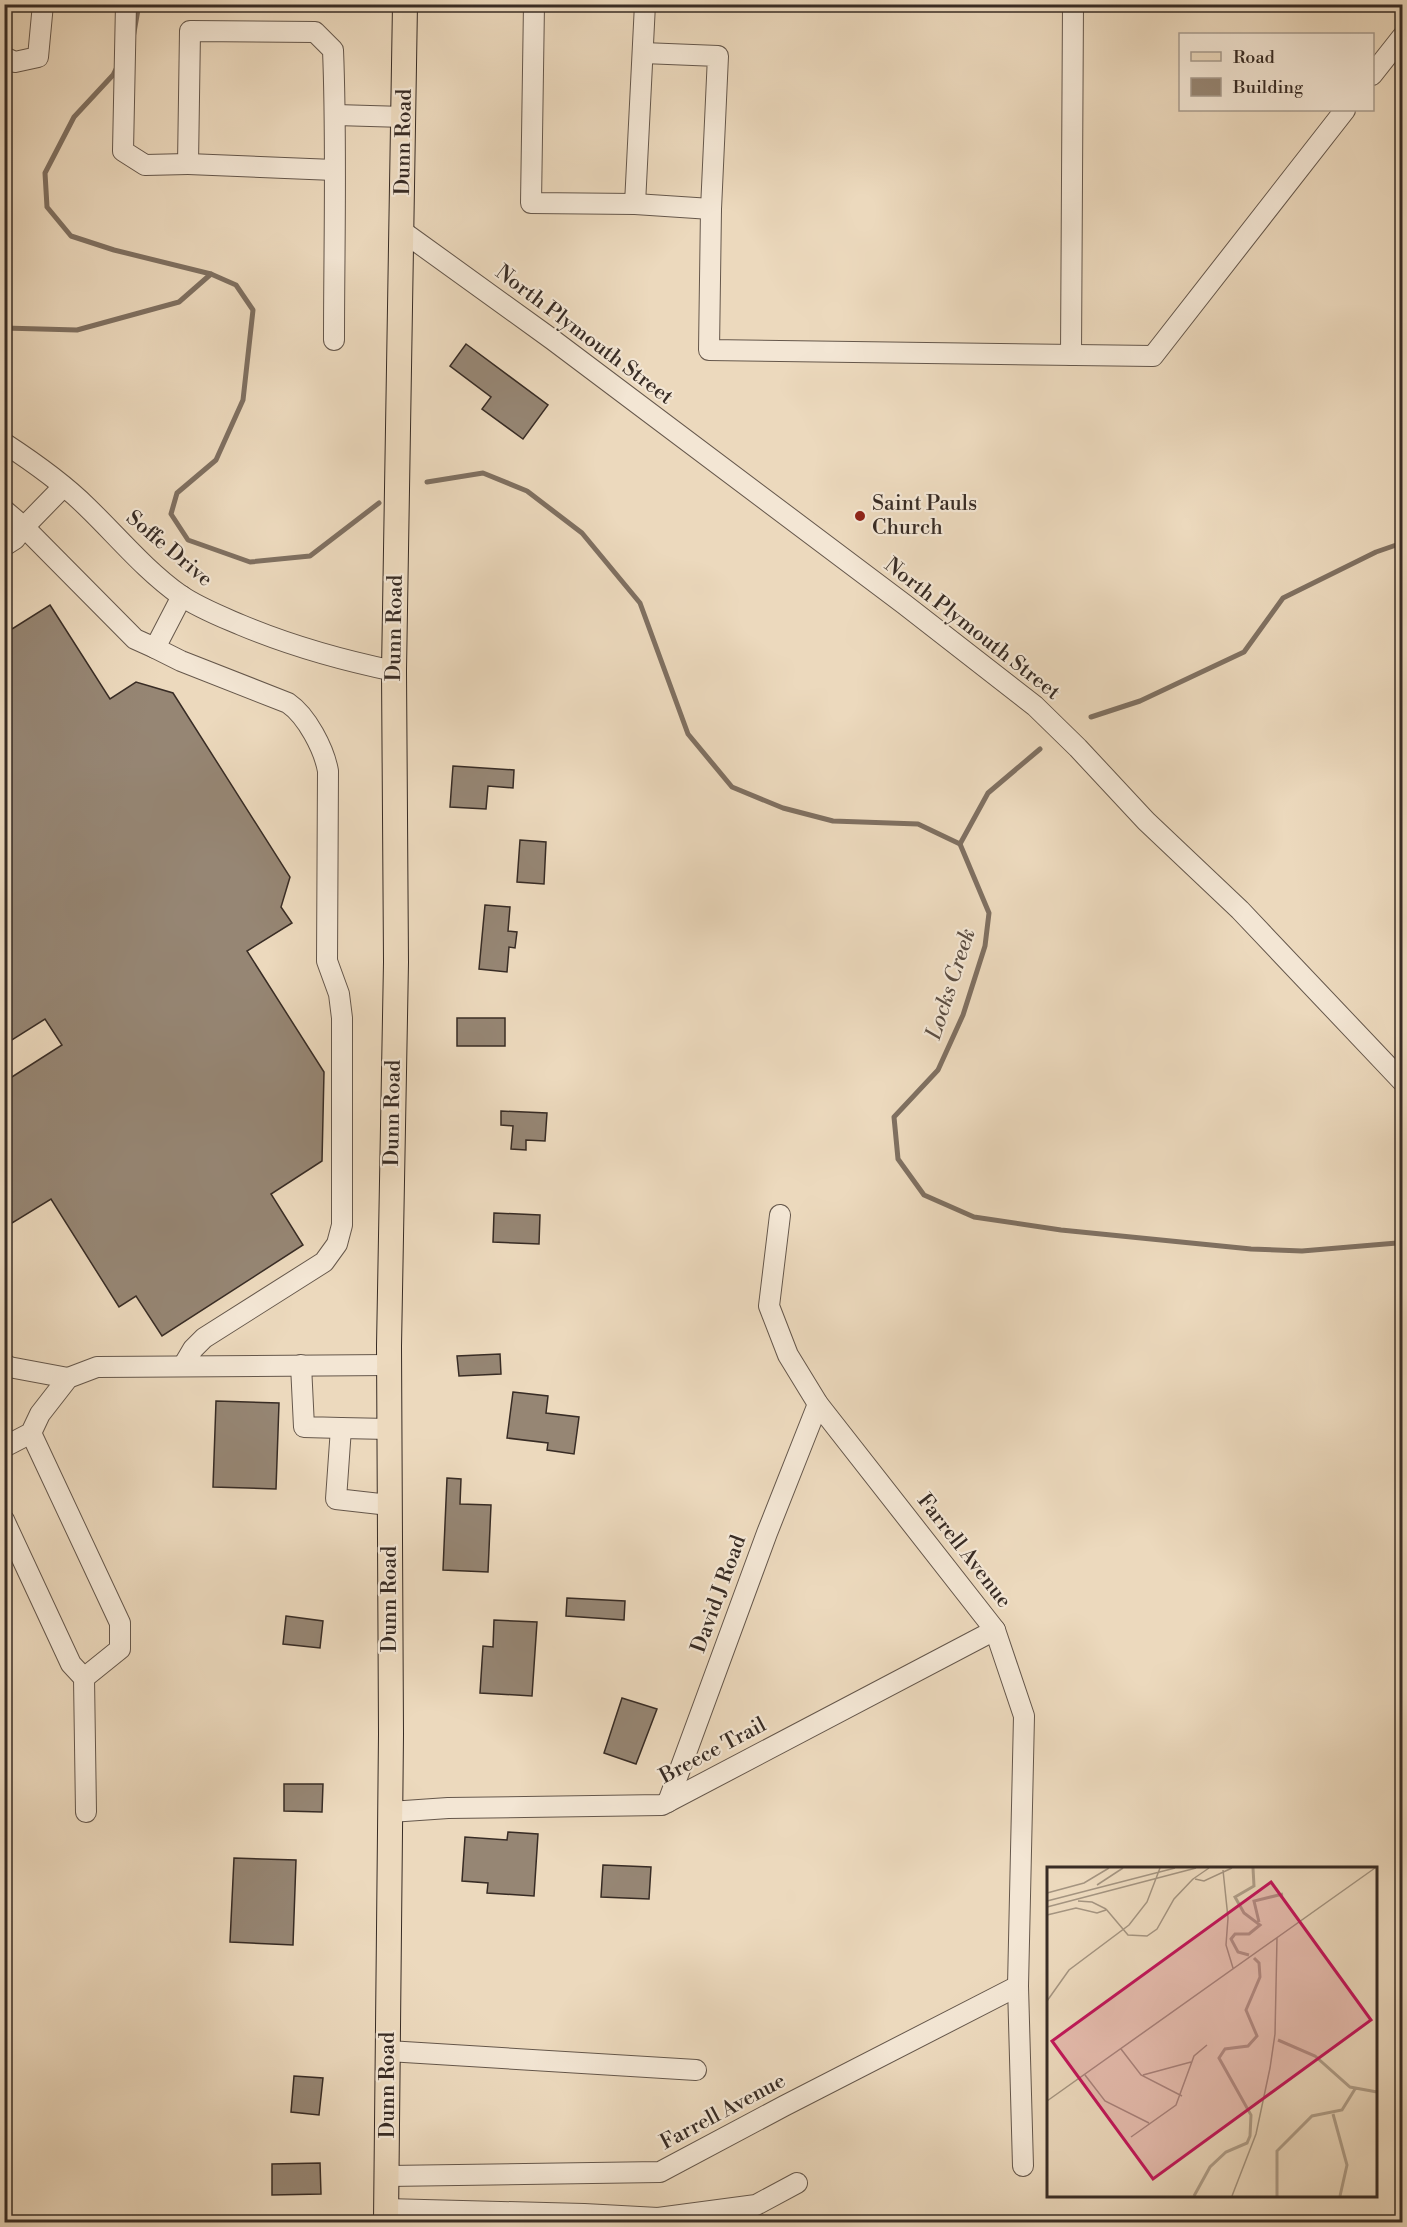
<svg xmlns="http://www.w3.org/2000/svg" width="1407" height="2227" font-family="'Libre Bodoni',serif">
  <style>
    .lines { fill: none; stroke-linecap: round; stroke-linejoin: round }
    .stream { stroke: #7f7061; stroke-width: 5 }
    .building { fill: #968674; stroke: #382c25; stroke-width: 1.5 }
    .minor-casing { stroke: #65574b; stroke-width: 22 }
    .major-casing { stroke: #382c25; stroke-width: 26 }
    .minor { stroke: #f3e6d4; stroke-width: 20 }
    .major { stroke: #ecd9bd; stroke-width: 24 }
    .poi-dot { fill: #8f2418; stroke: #f3e6d4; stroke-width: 2 }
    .labels { text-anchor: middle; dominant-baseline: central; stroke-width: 4.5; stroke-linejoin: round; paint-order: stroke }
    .street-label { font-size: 21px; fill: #382c25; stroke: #f3e6d4 }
    .poi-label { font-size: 21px; fill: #382c25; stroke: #f3e6d4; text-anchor: start }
    .water-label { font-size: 22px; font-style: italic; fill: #5c4e43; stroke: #f3e6d4 }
    .inset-river { fill: none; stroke: #af9e89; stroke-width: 3 }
    .inset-road { fill: none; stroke: #a49480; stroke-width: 1.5 }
    .view { fill: #c2185b; fill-opacity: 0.15; stroke: #c2185b; stroke-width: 3 }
    .inset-edge { fill: none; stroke: #382c25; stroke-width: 3 }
  </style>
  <rect width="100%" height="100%" fill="#ecd9bd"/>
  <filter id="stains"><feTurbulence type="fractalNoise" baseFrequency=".00333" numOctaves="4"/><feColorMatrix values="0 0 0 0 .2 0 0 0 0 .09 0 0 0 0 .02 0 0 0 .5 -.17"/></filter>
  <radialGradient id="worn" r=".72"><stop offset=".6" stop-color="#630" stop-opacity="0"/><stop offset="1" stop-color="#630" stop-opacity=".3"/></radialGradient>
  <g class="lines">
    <g class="stream">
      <polyline points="133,38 139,4"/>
      <polyline points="118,65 113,75 74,117 45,173 47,207 71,236 114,250 211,274"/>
      <polyline points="4,328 77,330 179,302 211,274 236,285 253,310 243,400 216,460 177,493 171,514 188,540 250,562 310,556 379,503"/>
      <polyline points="427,482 483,473 527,491 582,533 640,603 688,734 732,787 783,808 833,821 918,824 960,844 989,913 985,946 963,1015 938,1070 894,1117 898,1159 924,1195 974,1217 1061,1230 1251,1249 1302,1251 1397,1243 1402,1245"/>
      <polyline points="1091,717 1140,701 1244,652 1283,598 1376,552 1402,543"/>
      <polyline points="960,844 988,793 1040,749"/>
    </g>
  </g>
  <g class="building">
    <polygon points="466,344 548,405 523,439 482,409 491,397 450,366"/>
    <polygon points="50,605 110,699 136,682 173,693 290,877 281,907 292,923 247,951 324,1072 322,1161 271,1194 303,1245 162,1336 136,1296 119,1307 51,1199 4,1228 4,1082 62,1045 45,1019 4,1045 4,634"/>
    <polygon points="453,766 514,770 513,788 488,786 486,809 450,807"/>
    <polygon points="520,840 546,842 544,884 517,882"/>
    <polygon points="485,905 510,907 508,931 517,932 515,948 509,947 507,972 479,969"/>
    <rect x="457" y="1018" width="48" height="28"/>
    <polygon points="501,1111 547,1113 545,1141 526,1140 526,1150 511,1149 513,1126 501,1125"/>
    <polygon points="494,1213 540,1215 539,1244 493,1242"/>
    <polygon points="500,1354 501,1374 459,1376 457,1356"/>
    <polygon points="513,1392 548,1396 546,1413 579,1417 574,1454 547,1450 548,1443 507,1438"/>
    <polygon points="216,1401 279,1403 276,1489 213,1487"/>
    <polygon points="447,1478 461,1479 460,1504 491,1505 488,1572 443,1570"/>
    <polygon points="567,1598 625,1601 624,1620 566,1616"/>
    <polygon points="286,1616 323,1621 320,1648 283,1644"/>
    <polygon points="494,1620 537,1622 532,1696 480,1693 483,1646 493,1647"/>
    <polygon points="622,1698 657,1709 636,1764 604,1753"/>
    <polygon points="284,1784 323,1784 322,1812 284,1811"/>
    <polygon points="508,1832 538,1834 534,1896 487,1893 488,1883 462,1881 465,1837 507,1840"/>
    <polygon points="234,1858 296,1860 293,1945 230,1942"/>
    <polygon points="603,1865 651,1867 649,1899 601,1897"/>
    <polygon points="294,2076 323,2078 319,2115 291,2112"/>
    <polygon points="320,2163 321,2194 272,2195 272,2164"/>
  </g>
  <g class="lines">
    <defs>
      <g id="minor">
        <path d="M126,4l-3,147 22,14 43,-1 2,-133 125,1 18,18c4,97 1,194 1,290"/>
        <polyline points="534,4 531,203 635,204 645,4"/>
        <polyline points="643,53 718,56 711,209 709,350 1153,356 1345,110"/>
        <polyline points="4,57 15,62 38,57 43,4"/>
        <polyline points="1372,75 1402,37"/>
        <polyline points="336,115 404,117"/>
        <polyline points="188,164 334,170"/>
        <polyline points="635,204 711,209"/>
        <polyline points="402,231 553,340 904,604 1035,706 1078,748 1146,821 1240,910 1402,1081"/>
        <polyline points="1071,355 1073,4"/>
        <path d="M4,443c29,19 59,40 83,64 31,30 58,63 93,88 19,13 40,21 61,30 50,21 100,35 153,46"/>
        <polyline points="4,510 24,527 63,487"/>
        <polyline points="4,546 15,539 24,527 135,639 155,648 182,596"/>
        <path d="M155,648l26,13 107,42c19,13 36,46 40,68l-1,190 12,33 3,24v207l-5,19 -13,18 -120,76 -11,11 -10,17"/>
        <polyline points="780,1215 769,1306 788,1355 818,1404 995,1630 1024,1716 1018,1986 1023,2166"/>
        <polyline points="4,1363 9,1367 68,1378"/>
        <polyline points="301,1365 304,1427 341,1428"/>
        <polyline points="389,1429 341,1428 336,1499 389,1505"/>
        <polyline points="31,1433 120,1623 120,1649 84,1678"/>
        <polyline points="4,1447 31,1433 40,1414 68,1378 97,1367 389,1365"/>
        <polyline points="4,1520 71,1664 84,1678 86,1812"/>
        <polyline points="668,1802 767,1533 818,1404"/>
        <polyline points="390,1812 448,1808 662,1805 995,1630"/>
        <polyline points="388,2051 696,2070"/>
        <polyline points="388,2176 660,2172 784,2106 1018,1986"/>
        <polyline points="386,2209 584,2214 658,2218 658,2222"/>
        <polyline points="658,2218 756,2205 797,2183"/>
      </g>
      <polyline id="major" points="386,2222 391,1734 389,1346 396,962 394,671 405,4"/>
    </defs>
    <use href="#minor" class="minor-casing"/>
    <use href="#major" class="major-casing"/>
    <use href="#minor" class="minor"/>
    <use href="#major" class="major"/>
  </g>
  <circle class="poi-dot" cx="860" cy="516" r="6"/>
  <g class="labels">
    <g class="street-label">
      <text transform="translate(404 142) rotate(-89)">Dunn Road</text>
      <text transform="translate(584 335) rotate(37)">North Plymouth Street</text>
      <text transform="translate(169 549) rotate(40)">Soffe Drive</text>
      <text transform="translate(395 628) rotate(-89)">Dunn Road</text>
      <text transform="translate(972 629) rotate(38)">North Plymouth Street</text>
      <text transform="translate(393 1113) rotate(-89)">Dunn Road</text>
      <text transform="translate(964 1551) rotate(52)">Farrell Avenue</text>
      <text transform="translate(719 1594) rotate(-70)">David J Road</text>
      <text transform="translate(390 1599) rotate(-90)">Dunn Road</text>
      <text transform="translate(713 1751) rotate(-28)">Breece Trail</text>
      <text transform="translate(388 2085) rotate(-90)">Dunn Road</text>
      <text transform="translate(723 2112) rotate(-28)">Farrell Avenue</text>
    </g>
    <g class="poi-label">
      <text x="872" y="504">Saint Pauls<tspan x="872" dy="24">Church</tspan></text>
    </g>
    <g class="water-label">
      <text transform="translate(951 984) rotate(-72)">Locks Creek</text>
    </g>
  </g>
  <g transform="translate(1047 1867)">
    <rect width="330" height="330" fill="#ecd9bd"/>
    <path class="inset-river" d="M212,55l-5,-21 29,-7M202,88l-11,-3 -7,-13 4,-5h14l11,-9 -16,-12 -9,-16 19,-11 -1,-18M231,173l37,16 35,31 27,5M286,247l14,51 -7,31M147,329l16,-29 16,-15 21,-9 3,-7 1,-21 -32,-57 6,-9 23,-3 9,-10 -11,-26 14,-33 -1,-14 -5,-5M230,329v-45l35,-35 30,-6 13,-21"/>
    <path class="inset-road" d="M176,3l5,48 -2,27 7,23M146,12l16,-11M148,12l9,2 28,-13M50,18l26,-17M0,26l37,-10 25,-15M0,34l128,-33M31,34l14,1 14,7M0,40l149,-39M59,42l22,26 19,1 10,-7 17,-30 19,-20M0,48l29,-7 21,5 9,-3M0,134l22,-31 60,-45 18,-23 13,-34M74,182l20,26 41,21M38,208l20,26 44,22M96,208l48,-13M0,234l328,-233M84,270l45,-32 18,-49 13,-11M185,329l24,-62 14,-66 5,-34 2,-96"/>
    <path class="view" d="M224,15l100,138 -218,159 -101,-138z"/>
    <rect width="330" height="330" class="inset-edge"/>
  </g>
  <rect width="1407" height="2227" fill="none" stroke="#ecd9bd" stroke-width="24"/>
  <rect x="6" y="6" width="1395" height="2215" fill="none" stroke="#382c25" stroke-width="3"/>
  <rect x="12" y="12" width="1383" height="2203" fill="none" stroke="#382c25" stroke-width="1.5"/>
  <rect x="1179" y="33" width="195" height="78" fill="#f3e6d4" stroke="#a89c8e" stroke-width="1.5"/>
  <rect x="1191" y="52" width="30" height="9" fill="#ecd9bd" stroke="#a89c8e" stroke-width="1.5"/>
  <text x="1233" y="63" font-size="18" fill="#382c25">Road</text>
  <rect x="1191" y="78" width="30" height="18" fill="#968674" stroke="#a89c8e" stroke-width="1.5"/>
  <text x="1233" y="93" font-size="18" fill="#382c25">Building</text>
  <rect width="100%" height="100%" filter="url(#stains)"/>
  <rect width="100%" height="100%" fill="url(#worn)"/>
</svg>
